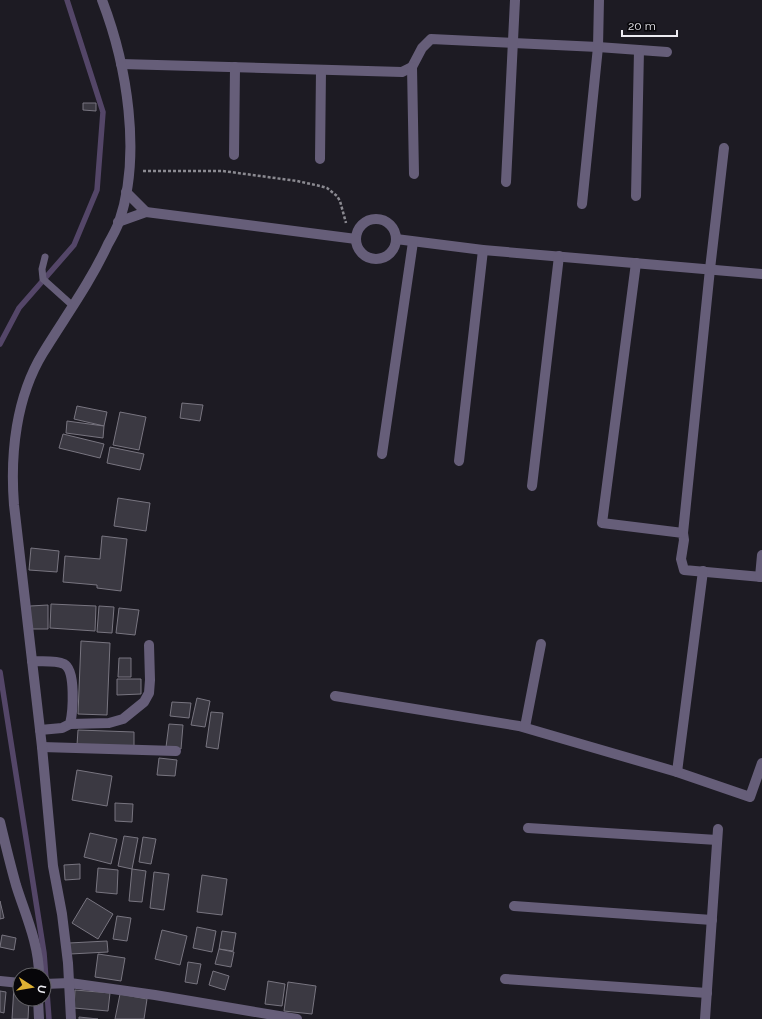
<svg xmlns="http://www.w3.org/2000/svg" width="762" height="1019" font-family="Raleway,sans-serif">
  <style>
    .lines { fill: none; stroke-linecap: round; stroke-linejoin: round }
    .stream { stroke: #544668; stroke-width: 5.5 }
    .building { fill: #3b3942; stroke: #787580 }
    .path { stroke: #8b8a91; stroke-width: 2.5; stroke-dasharray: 3 2; stroke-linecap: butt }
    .service { stroke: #665e79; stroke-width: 7 }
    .minor { stroke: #665e79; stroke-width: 10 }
    .tertiary { stroke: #665e79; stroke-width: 10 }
  </style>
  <rect width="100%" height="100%" fill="#1d1b23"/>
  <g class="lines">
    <g class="stream">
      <polyline points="0,344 19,308 74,245 97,190 103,112 67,0"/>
      <polyline points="0,672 44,953 49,1019"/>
    </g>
  </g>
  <g class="building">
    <polygon points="83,103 96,103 96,111 83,110"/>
    <polygon points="182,403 203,405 200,421 180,418"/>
    <polygon points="77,406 107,412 104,426 74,419"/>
    <polygon points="120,412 146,417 139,450 113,445"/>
    <polygon points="67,421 104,426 103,438 66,433"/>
    <polygon points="63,434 104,444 100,458 59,448"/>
    <polygon points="110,447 144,454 140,470 107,463"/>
    <polygon points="118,498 150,503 146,531 114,526"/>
    <polygon points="102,536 127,539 121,591 97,588 97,585 63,582 65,556 100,559"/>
    <polygon points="31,548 59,551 57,572 29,570"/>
    <polygon points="51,604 96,606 95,631 50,628"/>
    <polygon points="48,605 48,629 30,629 30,606"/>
    <polygon points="99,606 114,607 112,633 97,632"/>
    <polygon points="119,608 139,610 135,635 116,633"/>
    <polygon points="81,641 110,643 107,715 78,714"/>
    <polygon points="119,658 131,658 131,677 118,677"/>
    <polygon points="117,679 141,679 141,694 117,695"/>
    <polygon points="197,698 210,701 205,727 191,725"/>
    <polygon points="172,702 191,703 189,718 170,716"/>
    <polygon points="211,712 223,713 218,749 206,747"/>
    <polygon points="169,724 183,725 181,749 166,747"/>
    <polygon points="78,730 134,732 134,748 77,745"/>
    <polygon points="159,758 177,760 175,776 157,775"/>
    <polygon points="77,770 112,776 107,806 72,800"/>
    <polygon points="115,803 133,804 132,822 115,821"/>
    <polygon points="90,833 117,839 111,864 84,857"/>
    <polygon points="124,836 138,838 132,869 118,866"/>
    <polygon points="143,837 156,839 151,864 139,862"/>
    <polygon points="80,864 80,879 65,880 64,865"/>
    <polygon points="98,868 118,870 117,894 96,892"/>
    <polygon points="132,869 146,871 142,902 129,901"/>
    <polygon points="154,872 169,874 164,910 150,908"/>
    <polygon points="202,875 227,879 222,915 197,912"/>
    <polygon points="87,898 113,914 98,939 72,923"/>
    <polygon points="0,901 4,918 0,919"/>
    <polygon points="117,916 131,918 127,941 113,939"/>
    <polygon points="197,927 216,931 212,952 193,948"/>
    <polygon points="162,930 187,936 180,965 155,959"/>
    <polygon points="222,931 236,933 233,951 219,949"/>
    <polygon points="2,935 16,938 14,950 0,947"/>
    <polygon points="107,941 108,952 70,954 69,943"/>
    <polygon points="219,949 234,952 231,967 215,964"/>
    <polygon points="98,954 125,958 121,981 95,977"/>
    <polygon points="188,962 201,964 197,984 185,982"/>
    <polygon points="213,971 229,976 225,990 209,985"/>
    <polygon points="268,981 285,984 282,1006 265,1004"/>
    <polygon points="288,982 316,986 312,1014 284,1011"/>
    <polygon points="14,986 20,987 20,999 29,999 28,1019 12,1019"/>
    <polygon points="75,990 110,993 108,1011 74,1008"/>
    <polygon points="0,991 6,992 4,1013 0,1012"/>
    <polygon points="120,994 147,999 144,1019 115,1019"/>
    <polygon points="79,1017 98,1019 79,1019"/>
  </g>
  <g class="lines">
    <polyline class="path" points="143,171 223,171 297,181 320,186 327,188 337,196 340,201 346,223"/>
    <polyline class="service" points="45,257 42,269 43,279 73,306"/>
    <g class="minor">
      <polyline points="121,64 402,72 412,67 422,48 431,39 598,47 667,52"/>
      <polyline points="412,67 414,174"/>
      <polyline points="234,155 235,67"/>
      <polyline points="320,159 321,70"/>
      <polyline points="506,182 515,0"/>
      <polyline points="126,192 146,212"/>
      <polyline points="636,196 639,50"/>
      <polyline points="582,204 598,47 599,0"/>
      <circle cx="376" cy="239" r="20"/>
      <polyline points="118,222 146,212 356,239"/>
      <polyline points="396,239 483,250 762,274"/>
      <polyline points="636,263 602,523 683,533 684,540 681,559 684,570 762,577"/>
      <polyline points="382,454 413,242"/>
      <polyline points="459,461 483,250"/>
      <polyline points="532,486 559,256"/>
      <polyline points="683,533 710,269 724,148"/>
      <polyline points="760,577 762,555"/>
      <path d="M32,661c10,1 23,-1 32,3 12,6 9,48 6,60l-8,4 -22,2"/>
      <polyline points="335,696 519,726 677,772 750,797 762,763"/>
      <polyline points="70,724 109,723 123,719 144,702 149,693 150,680 149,645"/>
      <polyline points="525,727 541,644"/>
      <polyline points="42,747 176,751"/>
      <polyline points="677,772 703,571"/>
      <path d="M0,822c5,21 10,42 16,63 9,29 23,59 23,90"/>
      <polyline points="528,828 717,840"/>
      <polyline points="514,906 712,920"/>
      <polyline points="505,979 707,993"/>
      <polyline points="0,981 20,983"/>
      <polyline points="44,984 70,983 155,995 297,1019"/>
      <polyline points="38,999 39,1019"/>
      <polyline points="705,1019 718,829"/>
    </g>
    <path class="tertiary" d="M71,1019l-3,-56 -6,-49 -9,-48 -11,-119 -28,-242c-4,-51 2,-108 29,-152 22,-36 47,-70 65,-109 4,-7 8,-14 11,-22 23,-67 8,-157 -17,-222"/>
  </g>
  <g transform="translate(32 987) rotate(102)"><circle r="19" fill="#070609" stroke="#636266"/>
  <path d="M0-3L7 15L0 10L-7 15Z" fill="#deb133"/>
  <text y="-6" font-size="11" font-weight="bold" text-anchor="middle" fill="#ecebf1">U</text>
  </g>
  <path d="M622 30v6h55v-6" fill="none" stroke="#ecebf1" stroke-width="2"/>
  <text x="628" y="30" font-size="12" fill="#ecebf1" stroke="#070609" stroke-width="3" paint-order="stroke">20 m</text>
</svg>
